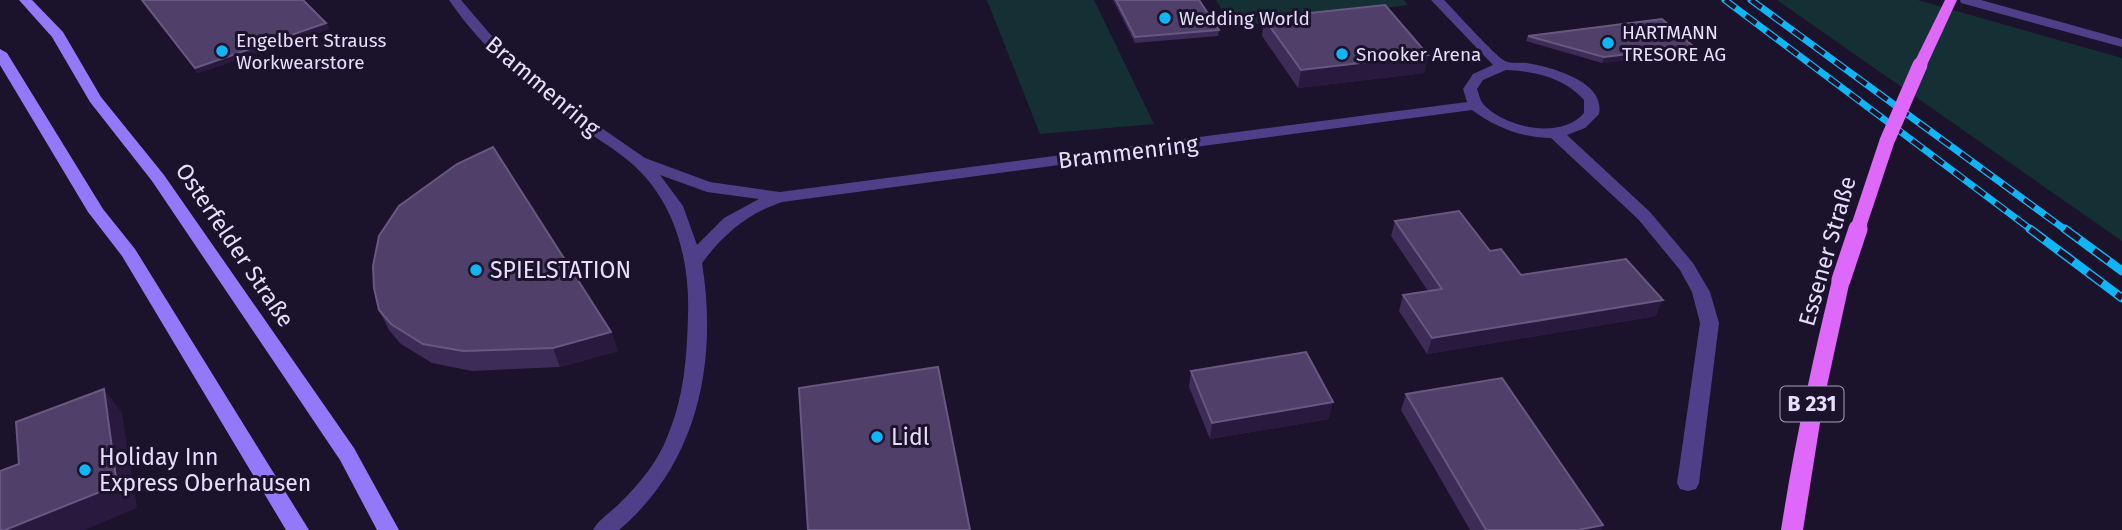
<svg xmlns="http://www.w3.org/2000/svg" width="2122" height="530" font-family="'Fira Sans',sans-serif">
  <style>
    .green { fill: #153034 }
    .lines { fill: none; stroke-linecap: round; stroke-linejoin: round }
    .minor { fill: #4f3f88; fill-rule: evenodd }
    .secondary { fill: #9378fa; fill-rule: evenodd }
    .primary { fill: #de68f9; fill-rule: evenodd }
    .rail-far1-casing { stroke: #10b5f6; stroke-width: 7 }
    .rail-casing { stroke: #10b5f6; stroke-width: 9 }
    .rail-far1 { stroke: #1b122b; stroke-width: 4.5; stroke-dasharray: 13; stroke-linecap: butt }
    .rail { stroke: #1b122b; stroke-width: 6; stroke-dasharray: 18; stroke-linecap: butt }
    .primary-bridge-far1 { stroke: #de68f9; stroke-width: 15 }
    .primary-bridge { stroke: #de68f9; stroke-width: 19 }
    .wall { fill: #3d2c58 }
    .shaded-wall { fill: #281a3e }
    .building { fill: #4f3f69; stroke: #675881; stroke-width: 2 }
    .poi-dot { fill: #10b5f6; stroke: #1b122b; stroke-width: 2.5 }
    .labels { text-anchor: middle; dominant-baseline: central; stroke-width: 6; stroke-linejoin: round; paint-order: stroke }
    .far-poi-label { font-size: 19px; fill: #e7ddfe; stroke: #1b122b; text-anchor: start }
    .shield { fill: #1b122b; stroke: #aaa0bf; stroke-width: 2 }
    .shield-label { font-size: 21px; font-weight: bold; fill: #e7ddfe }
    .street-label { font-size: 23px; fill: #e7ddfe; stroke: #1b122b }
    .poi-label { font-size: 23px; fill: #e7ddfe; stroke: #1b122b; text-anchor: start }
  </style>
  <rect width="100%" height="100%" fill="#1b122b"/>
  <g class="green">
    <polygon points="987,0 1094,0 1154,124 1040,134"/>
    <polygon points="1216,0 1404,0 1408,5 1232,27"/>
    <polygon points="1777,0 1918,0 2122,58 2122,241"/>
  </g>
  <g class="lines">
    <g class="minor">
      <path d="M449,0h12l29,34 44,40 56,46 55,38 65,24 70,10 687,-90 -4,-13 10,-15 20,-9 -62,-65h13c12,12 50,55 61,61 6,3 16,1 22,2 23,4 79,18 72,51l-14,14 -18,7 83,77 43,51 17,29 9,31 -20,160 -3,6 -8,2 -8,-2 -3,-6 23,-160 -8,-31 -12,-22 -42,-51 -87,-81c-29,0 -56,-11 -79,-28l-690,92c-35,12 -58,32 -80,61 16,99 -4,200 -83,267h-26c6,-11 17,-17 26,-26 20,-20 39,-42 49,-69 16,-38 19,-79 20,-120 2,-55 -13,-115 -58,-153 -16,-14 -35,-24 -52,-37 -47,-36 -96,-76 -129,-125zM1506,70c28,1 59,8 78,30v13c-23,27 -79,15 -101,-9 -3,-4 -4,-10 -6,-15l6,-9zM660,175l47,17 52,7 -35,19 -27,27 -14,-39z"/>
      <polygon points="1960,0 1981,0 2122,39 2122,47 1961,3"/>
    </g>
    <g class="secondary">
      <polygon points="19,0 32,0 63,32 101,97 164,175 354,448 399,530 377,530 340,460 152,181 90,102 52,37"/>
      <polygon points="0,49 7,53 103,209 135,249 309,530 286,530 122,256 88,212 0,65"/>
    </g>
    <g class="primary">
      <polygon points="1945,0 1957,0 1927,65 1925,68 1915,68 1913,65"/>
      <path d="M1841,274l9,6 -27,124 -20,126h-22c13,-84 31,-167 51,-250z"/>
    </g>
    <defs>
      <g id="rail-far1">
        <polyline points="1725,0 2033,231"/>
        <polyline points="1751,0 2067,231"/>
      </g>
      <g id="rail">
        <polyline points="2030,229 2122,298"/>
        <polyline points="2065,229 2122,271"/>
      </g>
    </defs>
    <use href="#rail-far1" class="rail-far1-casing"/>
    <use href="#rail" class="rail-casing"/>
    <use href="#rail-far1" class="rail-far1"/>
    <use href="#rail" class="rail"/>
    <polyline class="primary-bridge-far1" points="1857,231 1887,141 1920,65"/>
    <polyline class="primary-bridge" points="1841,280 1858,229"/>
  </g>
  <g class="wall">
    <polygon points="141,0 303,0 326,23 329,29 198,73"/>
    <polygon points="1113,0 1199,0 1219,30 1218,36 1135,43"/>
    <polygon points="1264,18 1428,55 1424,73 1298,88 1262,36"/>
    <polygon points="1528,36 1691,52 1602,63 1526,41"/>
    <polygon points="1395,221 1490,251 1521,275 1656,316 1427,354 1399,311 1403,295 1428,291 1391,236"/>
    <polygon points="379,310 611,332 618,351 560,367 472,371 432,363 401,344 389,330"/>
    <polygon points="1191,371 1329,419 1210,439 1189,387"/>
    <polygon points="1406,394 1603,525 1601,530 1470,530 1401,410"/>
  </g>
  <g class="shaded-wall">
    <polygon points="326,23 329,29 198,73 195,68"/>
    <polygon points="1693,46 1691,52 1602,63 1604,57"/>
    <polygon points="1428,55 1424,73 1298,88 1301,70"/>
    <polygon points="1663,300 1656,316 1427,354 1432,338"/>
    <polygon points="611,332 618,351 560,367 553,348"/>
    <polygon points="104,389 122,413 137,508 84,530 5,530"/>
    <polygon points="1333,402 1329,419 1210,439 1212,423"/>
    <polygon points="1603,525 1601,530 1578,530"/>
  </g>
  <g class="building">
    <polygon points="142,0 303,0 326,23 195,68"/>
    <polygon points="1116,0 1199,0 1219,30 1135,37"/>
    <polygon points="1385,5 1428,55 1301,70 1264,18"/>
    <polygon points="1662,19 1693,46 1604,57 1528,36"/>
    <polygon points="493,147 611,332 553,348 463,351 423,344 391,324 379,310 374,288 373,266 379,236 399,206 457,164"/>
    <polygon points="1459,211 1490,251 1501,249 1521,275 1626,259 1663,300 1432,338 1403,295 1442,289 1395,221"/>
    <polygon points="1306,352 1333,402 1212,423 1191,371"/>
    <polygon points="938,367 970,530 808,530 799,388"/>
    <polygon points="1502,378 1603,525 1578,530 1486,530 1406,394"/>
    <polygon points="104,389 117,485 5,530 0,530 0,471 19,464 16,422"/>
  </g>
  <g class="poi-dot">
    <circle cx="1165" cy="18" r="7"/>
    <circle cx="1608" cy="43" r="7"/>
    <circle cx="222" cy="51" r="7"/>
    <circle cx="1342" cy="54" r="7"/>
    <circle cx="476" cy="270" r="7"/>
    <circle cx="877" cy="437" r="7"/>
    <circle cx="85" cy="470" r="7"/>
  </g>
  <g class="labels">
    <g class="far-poi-label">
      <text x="1179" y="18">Wedding World</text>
      <text x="1622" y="32">HARTMANN<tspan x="1622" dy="22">TRESORE AG</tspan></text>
      <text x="236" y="40">Engelbert Strauss<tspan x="236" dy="22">Workwearstore</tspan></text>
      <text x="1356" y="54">Snooker Arena</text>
    </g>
    <rect class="shield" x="1780.5" y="386.5" width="63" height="35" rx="5"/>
    <g class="shield-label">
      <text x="1812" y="404">B 231</text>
    </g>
    <g class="street-label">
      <text transform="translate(543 86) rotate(40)">Brammenring</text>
      <text transform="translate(1128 152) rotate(-7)">Brammenring</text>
      <text transform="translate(235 245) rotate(56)">Osterfelder Straße</text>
      <text transform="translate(1827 251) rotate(-74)">Essener Straße</text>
    </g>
    <g class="poi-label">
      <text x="490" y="270">SPIELSTATION</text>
      <text x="891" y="437">Lidl</text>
      <text x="99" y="457">Holiday Inn<tspan x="99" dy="26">Express Oberhausen</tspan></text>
    </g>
  </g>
</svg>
